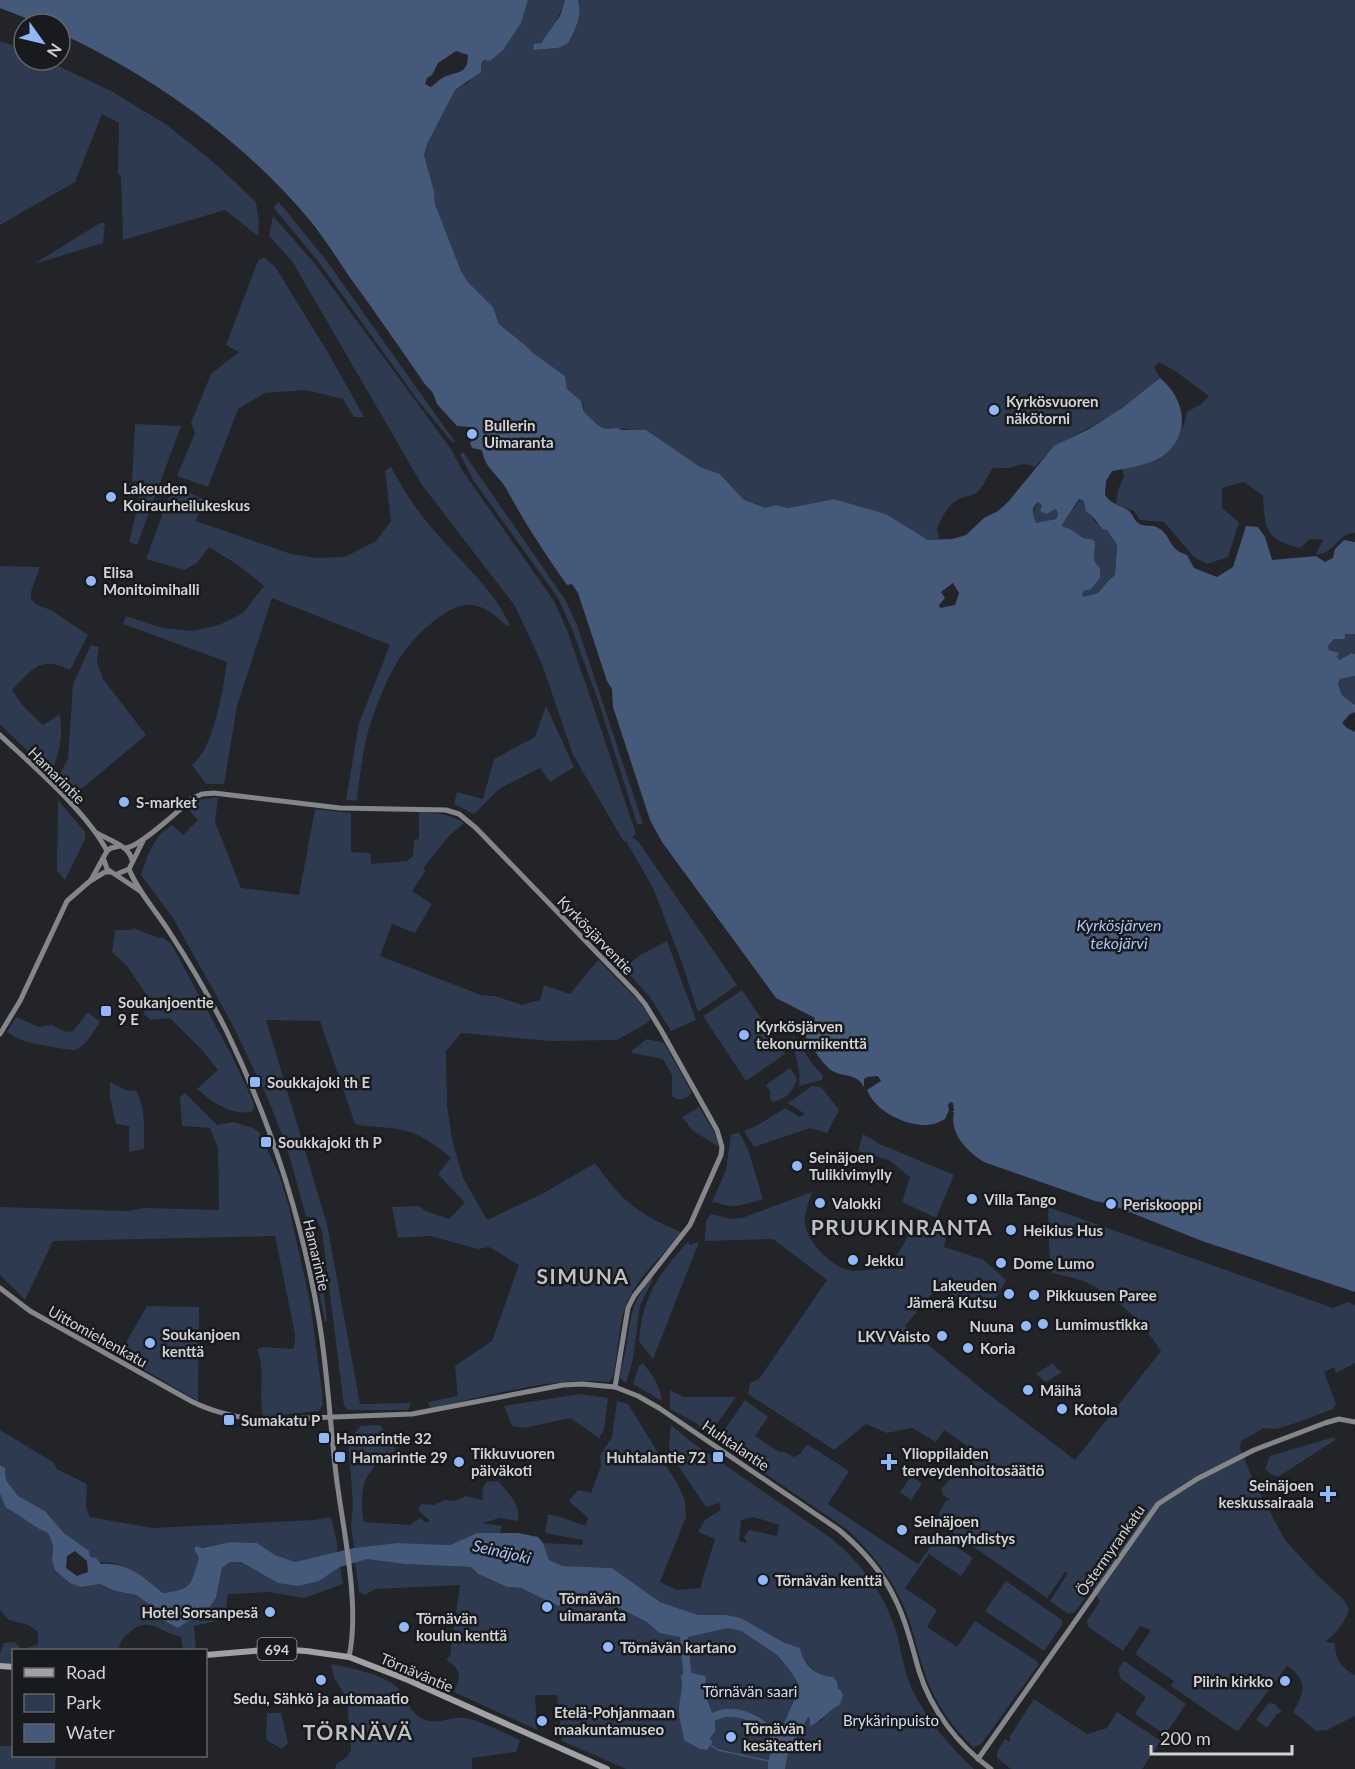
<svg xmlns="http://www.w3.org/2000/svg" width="1355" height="1769" font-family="Lato,sans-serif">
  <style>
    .green { fill: #2d3a50; fill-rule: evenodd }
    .water { fill: #45597b; fill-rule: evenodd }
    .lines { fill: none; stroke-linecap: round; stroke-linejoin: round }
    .stream { stroke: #45597b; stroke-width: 1.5 }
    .river { stroke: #45597b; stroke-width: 8 }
    .secondary { stroke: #858689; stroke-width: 5 }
    .primary { stroke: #a0a2a5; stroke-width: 6 }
    .poi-dot { fill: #90b8fd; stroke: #191a1d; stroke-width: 2 }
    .labels { text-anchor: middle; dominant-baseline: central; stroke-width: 5; stroke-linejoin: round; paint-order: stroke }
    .shield { fill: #191a1d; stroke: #9a9b9d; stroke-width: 1.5 }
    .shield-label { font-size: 14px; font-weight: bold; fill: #d1d2d4 }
    .poi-label { font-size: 15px; font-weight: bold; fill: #d1d2d4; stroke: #191a1d; text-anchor: start }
    .street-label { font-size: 15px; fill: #d1d2d4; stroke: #191a1d }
    .park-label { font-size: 15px; fill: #ceddf5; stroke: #191a1d }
    .water-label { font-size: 16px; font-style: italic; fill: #a9c5f4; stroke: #191a1d }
    .district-label { font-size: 21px; font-weight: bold; letter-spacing: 1.5px; fill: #bdbfc3; stroke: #191a1d }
  </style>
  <rect width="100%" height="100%" fill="#222427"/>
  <g class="green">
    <path d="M528,0h37c-6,19 -16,36 -32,50l25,-2 22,-44 -2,-4h777v533c-17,-1 -23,24 -39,21l7,-14 -13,-1 -10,9c-35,-9 -35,-18 -37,-52l-19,-14 -22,6v20l17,14 -11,35 -21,7 -13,-7 -30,-35 -24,-2 -6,-9 -18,-7 2,-14 6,-14 -2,-7c37,-8 57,-18 65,-57l14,-8 8,-8 -34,-25 -16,-9 -5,5 6,11c-13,11 -26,22 -40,32 -29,19 -62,29 -85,57 -12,-5 -15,-2 -26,1 -5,1 -10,-1 -16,0 -6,7 -8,17 -16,24 -4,4 -7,3 -13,5 -14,4 -22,19 -27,32l2,11h-11l-42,-26 -52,-15 -46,9 -12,-3 -11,3 -23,-10 -22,-24 -20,-7 -20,-13 -48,-24 -14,-2 -11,1 -8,-3 -15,-14 -1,-8 -16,-15 -2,-13 -33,-24 -7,-7 -26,-21 -6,-17 -25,-25 -7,-11 -26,-67 -1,-13 -10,-36 3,-11 9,-20 19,-34 14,-8 12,-18 40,-41z"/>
    <polygon points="0,41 24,49 24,60 46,60 111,91 167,125 218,166 256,202 259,223 258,236 225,210 123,240 121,176 118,173 119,123 102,114 75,182 0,225"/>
    <polygon points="279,202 326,260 455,442 452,442 416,398 318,261 273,207"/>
    <polygon points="273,216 315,264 451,449 462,470 554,601 567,630 593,705 636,834 632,837 638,841 737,985 698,1012 682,963 653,888 626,841 624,842 573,755 542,664 515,606 422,485 292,261 269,236"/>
    <polygon points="100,223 105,223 103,243 34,264"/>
    <polygon points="264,257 276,268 330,356 364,417 354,417 343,399 306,390 265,393 238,409 208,487 177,476 195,433 191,423 211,374 239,352 226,345 258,261"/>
    <polygon points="135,424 181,426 137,545 129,542 144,480 132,482"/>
    <polygon points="463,452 566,601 577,625 643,824 637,824 599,703 572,629 558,598 473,480 460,454"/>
    <path d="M391,467c12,22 25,43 41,61 26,31 61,60 78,97l-3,1c-10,-8 -20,-19 -34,-21 -24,-3 -57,30 -70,48 -15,22 -26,50 -34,75 -7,24 -9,49 -12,73l-11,-1 13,-77 31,-78 -118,-47 -35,108 -13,78h-18l-14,-19c22,-17 31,-75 35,-103l-104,-38 3,-8 37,12 30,3 26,-6 24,-12 21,-27 -26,-21 -29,-18 -12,16 -13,7 -38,-11 27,-73 30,13 -7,22 95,33 25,4 29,-1 31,-16 15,-20 -6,-50z"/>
    <path d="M1081,498l14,24 12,8 10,15 -2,30 -7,6 -10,12 -15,5 -1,-3 1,-4 12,-28 -3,-7 3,-13 -3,-4c-12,2 -17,-11 -29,-12l-1,-2z"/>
    <polygon points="1038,502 1042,506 1041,511 1045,514 1056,509 1058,514 1056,519 1036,524 1032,514"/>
    <path d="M0,566l40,1 -9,25v7l6,6 14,5 37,25 -18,35c-30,-15 -37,-1 -58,20l11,16 20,19 17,-11c3,20 0,38 -8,56l-4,1 -48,-47z"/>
    <polygon points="1345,634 1355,634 1355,654 1350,653 1341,660 1337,658 1338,653 1329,650 1328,646 1334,639"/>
    <polygon points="91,645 99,647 97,662 103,679 146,735 73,796 57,779 68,759 73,684"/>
    <polygon points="1355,676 1355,705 1342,695 1338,684 1340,679"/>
    <polygon points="546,706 574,767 550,782 540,768 499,789 474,814 454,804 457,792 483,799 494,759 535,737"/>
    <path d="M218,797l-3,25 26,66 58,7 16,-86 36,4v39l19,1 1,11 36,-3 6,-5 1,-16 5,-1v-27c17,1 31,2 45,11l-16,14 -24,30 1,5 -13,19 20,13 -17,29 -23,-9 -12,32 101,39 14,1 27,9 18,-5 4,-15 26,9 28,-34 41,41 11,17 -1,4 -32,18 -66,1 -90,-8 -15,18 1,54 5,34 11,39 24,42 55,-26 53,-31c29,41 43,50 88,70 -21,22 -48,46 -58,75 -7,21 -7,47 -12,69l-4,5c-57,-6 -123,15 -179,26l-2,-6 30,-6 -3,-30 37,-25 27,-76 -30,-18 -11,2 -48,-13 -32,2 -6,-31 27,-1 7,5 23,8 16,-16 -27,-29 13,-16c-15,-13 -30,-24 -49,-28 -15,-4 -32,-2 -47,-6l-35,-103 -54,-1 61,204 33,180 51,-1 -3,7h-60l-4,-4 -22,-175 -5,-11 -11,-4 -19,-68 -19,-49 -37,-77 -58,-104 -32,-43c7,-20 12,-39 31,-50l11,10 15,-15 -10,-11 10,-9z"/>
    <polygon points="58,800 85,832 85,839 65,880 57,871"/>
    <path d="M133,928l26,10 3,-1 9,7 59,108 23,49 1,7 -2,4c-22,3 -39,-9 -55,-23l21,-19 -15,-19 -33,-33 -19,2 -7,-6 2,-20 -19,-28 -15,-14 3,-22h16z"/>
    <polygon points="667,941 696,1020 671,1031 650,997 623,968 642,954"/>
    <polygon points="742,990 785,1054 746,1081 703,1016"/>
    <path d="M88,1012l12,10c-6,9 -14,24 -25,28 -4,1 -45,-7 -51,-9 -6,-2 -12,-6 -17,-9l9,-15 23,10 13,-2 14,7 7,-1z"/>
    <path d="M793,1035l18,27 12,14 -1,4 -23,6c3,-22 -7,-30 -6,-51z"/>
    <path d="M647,1039l17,4 27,48 -1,4c-7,5 -11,6 -18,1v-21l-9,-16 -31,-6 -1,-2z"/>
    <path d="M790,1068l7,11c-4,13 -11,19 -23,23l-4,-3v-8l-4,-6z"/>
    <path d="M110,1082l15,8 11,1c10,15 8,40 8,58l-15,3v-26l-13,-2 -6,-27z"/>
    <polygon points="812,1086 821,1087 839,1110 827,1133 810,1128 754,1147 744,1131 758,1125 785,1108 800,1117 805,1114 788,1103"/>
    <path d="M185,1093l32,32 16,-3 20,6 6,4 20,42 10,33 21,95 12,89 1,14 -4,6 -56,6c-5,-23 3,-47 -6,-68l6,-2 31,2 1,-15 -20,-98 -222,5 -28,59 -25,-25v-68l128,4 16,-3 75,2 -1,-62 -8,-20 -28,-2 -2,-29z"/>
    <polygon points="699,1107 713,1130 719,1147 692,1130 682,1117"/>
    <path d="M739,1132l9,17 15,50c-17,5 -31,11 -48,3l-1,1 -2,-1 14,-32 5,-35z"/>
    <polygon points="863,1134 880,1144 954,1175 936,1218 902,1202 910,1177 889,1160 858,1151"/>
    <path d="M812,1192c-3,10 -8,21 -7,32 3,19 28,45 48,47 4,0 9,-1 14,-1 4,0 10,0 13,-2 19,-9 28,-30 34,-48l33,14 -3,13 40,13 22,20 -14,25 -28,1 -25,-21 -34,41 82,67 88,67 86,-109c-17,-26 -42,-53 -71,-67 -12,-6 -27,-8 -40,-12l-2,-65 285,101 15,-6 7,3v58l-19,10 -2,-6 -10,5 12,32 -3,5 -37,14 -20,6 -12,-1 -23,13 -1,7 15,36 30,56 31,34 28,26 5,10c-5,13 -12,23 -24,32l10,1c0,16 6,25 20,32v41l-28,14 -11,1 -23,-19c12,-20 15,-32 -6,-46l-49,65 -3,-1 -64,-44 3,-5 -39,-27 16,-24 -11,-4 -17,25 -35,-24 -1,-6 13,-20 -8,-13 -17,24 -7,2 -18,-13 18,-28 -3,-1 -18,26 -99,-69 -8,-8 -1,-8 7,-12 5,-1 -8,-5 -2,-6 21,-22 6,1 10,-15 -34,-23 -8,12 -24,-14 -25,5 -21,-9 -32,26 -86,-56 2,-11 9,-4 68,-99 -54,-41 -68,2 1,-20 5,-7 19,5 12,-1z"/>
    <polygon points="312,1227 317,1236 327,1321 325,1322 307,1230"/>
    <path d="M689,1241v4l10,-3 -46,117 -14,-18c3,-35 12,-55 34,-82 5,-6 10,-13 16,-18z"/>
    <path d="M651,1278l2,1 -13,26 -7,54 -7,24 -6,-5c0,-8 3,-16 5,-24 7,-36 2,-44 26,-76z"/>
    <polygon points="147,1306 199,1307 198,1401 119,1355"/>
    <path d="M643,1363c9,12 17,22 19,38l-29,-17 6,-18z"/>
    <polygon points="1053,1363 1057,1369 1062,1372 1046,1382 1036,1374"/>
    <polygon points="670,1390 683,1397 736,1397 710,1433 706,1432 696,1423 670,1409"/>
    <polygon points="580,1394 608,1398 604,1430 599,1438 570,1418 524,1428 512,1426 504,1406"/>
    <path d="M745,1400l23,17 -13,19 24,16h6l9,5 6,-3 7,-10 42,27 -21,33 90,60 21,-29 34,23 -12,18 -32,-22 -24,34 32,22 -10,17 30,20 18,-26 62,40 2,3 -57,79 -8,5c-22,-21 -41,-48 -50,-77 -7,-21 -11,-43 -19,-62 -13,-31 -33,-56 -57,-79l-131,-89z"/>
    <path d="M617,1401l11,3 50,81 7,16 1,16 -26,65 17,8 23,-2 15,-49 -17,-7 7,-12 16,-10 -2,-7 -13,4 -36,-53 -1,-9 2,-20 22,18 138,95c31,26 53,55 65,93 5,19 8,40 16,58 15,31 37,57 62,80h-189l3,-15 20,-38 12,6 7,-10 13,-7 -4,-19c-16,-10 -31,-19 -36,-38l-15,-5 -44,-25 -14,-3h-29l-38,-13 -48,-34 -49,-2 -14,-6 -6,-17 39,2 1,-5 -38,-7 3,-18c13,-1 25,9 38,10l2,-7 -19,-17 9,-11 13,3 10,-27 -1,-10 12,-19zM754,1517l25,8 -2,11 -28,-6 -5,7 3,6 -8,-2 2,-21z"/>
    <path d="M380,1425l16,25 -21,13c-1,8 -6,9 -9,16 -5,10 -5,33 -2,43l46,3 10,-7 5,4h4v-2l-10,-9v-4l3,-3 11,1 12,-5 9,1 12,-5 17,4 -1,-10 4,-8 12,-1c10,12 23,23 20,40l-18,-3 -18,5 20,3 -2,7h-23l-27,12 -53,-2 -43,5 -3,-22 2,-22 -5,-64 13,-14z"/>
    <path d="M0,1430l53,32 4,7 30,15 -1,23 4,10 63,11 161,-8 17,-3 6,25v11l-42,9 -20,-7 -18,-12 -27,-1 -36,7 5,9c-9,28 -5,31 -36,35 -15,-12 -28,-23 -46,-29 -12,-4 -13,2 -27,-7l-1,-6 -25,-18 -19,-22 -27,-15 -12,-16 -1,-12 -5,-3z"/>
    <polygon points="1334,1437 1335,1440 1278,1477 1271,1474 1265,1469 1270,1456"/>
    <polygon points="911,1476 922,1484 911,1500 900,1492"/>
    <path d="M0,1494l6,14c15,7 26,19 42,25l5,12 -1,15 29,27 19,-3 15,7 21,4 20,14 8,12 14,7 31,-20 7,-10 6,-30 8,-6h11l37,21 41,-2 21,-14 3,17 -39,14 -35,-6 -41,2 -2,15 -9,12 -23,5 2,24h-13l-2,-13c-22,-5 -33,-23 -53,-3 -6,5 -9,9 -9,16h-97l16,-6v-12l-10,-7 -19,-5 -9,-10z"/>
    <path d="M367,1559l37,5 67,3 7,7 29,13 14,1 37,18 25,-4 22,5 8,-2 34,17 12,11 25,5 44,-10 13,3 36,24 12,14 9,14c-4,17 -10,34 -18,50 -6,12 -12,23 -12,36h-142l-64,-28 -5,-46h-22l2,35 -83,-38c8,-18 7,-21 -8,-33l4,-3 10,-71 -85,4 -10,6 -6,-3 -4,-30z"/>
    <polygon points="1006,1581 1062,1620 1062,1625 1044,1651 985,1611"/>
    <polygon points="15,1642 22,1650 14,1650 13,1664 0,1664 0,1653 4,1643"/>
    <polygon points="1124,1661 1186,1704 1165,1735 1135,1714 1146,1697 1121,1679 1118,1669"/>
    <path d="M331,1664c19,4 52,10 66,23 11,11 12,26 26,32 17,7 24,-3 41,-1 14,1 42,16 56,22l-4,12 -44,6v11h-137l1,-5 11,-7 4,-7 -4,-51 -13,-22z"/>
    <polygon points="1034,1699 1087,1734 1107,1728 1117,1712 1161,1741 1142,1769 1011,1769 997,1758 997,1752 1005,1739 1010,1742 1010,1736"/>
    <polygon points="1270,1703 1275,1704 1282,1712 1277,1714 1267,1728 1256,1720 1267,1705"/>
    <polygon points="267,1713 281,1713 288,1743 282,1749 266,1740"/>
    <polygon points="0,1746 13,1746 14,1756 56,1756 55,1769 0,1769"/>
  </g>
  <g class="water">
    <path d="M0,0h528l-7,23 -18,27 -13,11 -6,-1 -3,4v8l-26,18 -28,54 -3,11 10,36 1,13 26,67 7,11 25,25 6,17 26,21 7,7 33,24 2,13 14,12 3,11 15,14 7,3 12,-1 4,2h24l54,37 20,7 23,25 22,9 11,-3 12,3 46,-9 52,15 42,26 24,-1 14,-4 18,-17 14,-7 10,-9 46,-56 35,-17 32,-20 39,-31c26,21 32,59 1,79 -15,9 -33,11 -49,14l-6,10 -1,14c8,11 15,9 24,16 5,4 5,12 13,14 7,2 11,-1 18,4 12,8 7,19 27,26l7,13 23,9 16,-10 13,-41 12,1 7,10 7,23 44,-4 9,6 8,-4 2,-9 9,-9 11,2v92h-10v5h-11l-6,7 1,4 10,3 -2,4 3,3 11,-7 4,1v22l-15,3 -2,5 4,11 13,10v7l-5,2 -8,9 5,5 8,4v560l-153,-51 -85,-34 1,-5 -5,-5 -7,6 -11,-2 -111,-39c-16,-10 -35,-28 -30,-50l-3,-1h3l-1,-8 -3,-1 -2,3 1,5 -4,9c-6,3 -12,6 -18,6 -22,1 -52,-14 -60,-35l14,-9 -3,-5 -11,1 -3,2v8c-8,-15 -21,-9 -33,-17 -9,-6 -22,-28 -28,-38l5,-7h5l2,-7 -39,-20 -114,-156 -12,-22 -37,-113 -1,-18 -5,-8 -29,-88 -6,-9 -5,1c-22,-31 -43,-63 -60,-95 -9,-16 -22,-21 -25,-40l-10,-2 -2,-5 6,-7 -5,-9 -14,-1 -20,-22 -4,-11 -9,-10c-24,-35 -48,-70 -73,-104 -13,-19 -25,-38 -39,-56 -68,-82 -156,-145 -252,-190v-9h-19l-41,-16zM456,51l12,4c0,20 -11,16 -24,22 -4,2 -9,7 -13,10l-6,-3 2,-6 5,-3 6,-12zM1079,499h2l3,3 2,9c5,3 13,13 16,18l5,1 10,15 -2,30 -7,6 -10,12 -14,4 -2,-2 1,-4 8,-2 9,-11v-10c-10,-9 -5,-14 -5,-26l-3,-3c-12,2 -17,-11 -29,-12l-1,-2zM1038,502l4,4 -2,5 6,3 10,-5 2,5 -2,5 -20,4c-3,-8 -6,-14 2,-21zM953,583l6,10 -4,12 -15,3 -1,-3 6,-7 -4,-6z"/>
    <path d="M565,0h13c5,14 -3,31 -10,43l-10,5 -25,2 1,-6 7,-1 19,-27z"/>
    <path d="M0,1465l5,3 1,12 12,16 27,15 19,22 25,18 1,6 6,1 5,6c27,-2 42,13 62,29 30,-4 27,-7 36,-35l-5,-9 2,-3 6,2 28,-6 27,1 18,12 20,7 59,-14 43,-5 53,2 27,-12h41l20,4 5,6 6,17 14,6 49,2 48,34 38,13h29l14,3 44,25 15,5c4,17 15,28 33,29l4,5 1,8 2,-1 3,6 -3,10c-14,6 -16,15 -30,21v-8l-2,-1 -20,37 -3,15h-17c-1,-11 6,-19 3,-31l3,-2h5l1,-3 14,-33 4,-17 -9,-14 -12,-14 -36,-24 -13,-3 -44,10 -25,-5 -12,-11 -34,-17 -7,2 -23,-5 -25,4 -37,-18 -14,-1 -29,-13 -7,-7 -67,-3 -37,-5 -27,8 -21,14 -21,5 -20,-3 -37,-21h-11l-8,6 -6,30 -7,10 -31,20 -14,-7 -8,-12 -20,-14 -21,-4 -15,-7 -19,3 -11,-4 -15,-13 -3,-10 1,-15 -5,-12c-16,-6 -27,-18 -42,-25l-6,-14zM75,1551l12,10 1,11 -11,4 -11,-8 1,-12z"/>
    <path d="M687,1672l18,4 1,3c-6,19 12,34 9,53l-3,3 -2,4 3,3 -6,8 -7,-1 -16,-9c-1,-10 -5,-19 -5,-29 0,-13 5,-23 2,-35z"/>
  </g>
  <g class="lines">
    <polyline class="stream" points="711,1745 718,1750 769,1761"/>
    <g class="river">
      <polyline points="684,1638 688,1682"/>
      <path d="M706,1719c7,-1 12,-5 19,-6 21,-2 42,11 53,29"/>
    </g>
    <g class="secondary">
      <path d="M0,735c33,31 87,77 107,116"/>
      <path d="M97,833c11,7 32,12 35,27"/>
      <path d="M125,848c14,0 55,-39 68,-50l9,-4 12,-1 126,15 106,2 13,4 17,14 160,165 9,11 16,26 56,100 5,17 -1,8 -31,70 -56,71 -6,12 -13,79"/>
      <polyline points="104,860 107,869 140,891"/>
      <path d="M129,869c9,23 28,43 41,64 21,32 40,65 57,99 44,91 75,187 92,288 9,53 11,108 18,162 7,52 23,124 12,175"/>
      <polyline points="117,874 129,869 143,841"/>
      <polyline points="91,880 107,851 111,848 120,846"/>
      <polyline points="0,1034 20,1001 67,901 90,881 105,872 111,872"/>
      <path d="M0,1288l30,23 161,90c21,11 42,15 65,19l156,-6 151,-29 19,-1 33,3 23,9 21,12 180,122c24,20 44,42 57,71 11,22 16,46 23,70 12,39 39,74 72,98"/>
      <polyline points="978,1759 1158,1504 1197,1479 1254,1450 1325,1423 1339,1419 1355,1422"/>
    </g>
    <g class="primary">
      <polyline points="206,1655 276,1649 306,1651 349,1657 408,1680 607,1769"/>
      <polyline points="0,1666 14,1667"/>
    </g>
  </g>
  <g class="poi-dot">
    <circle cx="994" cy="410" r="6"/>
    <circle cx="472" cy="434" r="6"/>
    <circle cx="111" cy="497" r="6"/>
    <circle cx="91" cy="581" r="6"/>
    <circle cx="124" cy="802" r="6"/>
    <rect x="100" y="1005" width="12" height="12" rx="3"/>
    <circle cx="744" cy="1035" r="6"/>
    <rect x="249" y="1076" width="12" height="12" rx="3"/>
    <rect x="260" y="1136" width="12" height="12" rx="3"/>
    <circle cx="797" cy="1166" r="6"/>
    <circle cx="972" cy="1199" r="6"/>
    <circle cx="820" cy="1203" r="6"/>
    <circle cx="1111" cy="1204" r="6"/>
    <circle cx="1011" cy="1230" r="6"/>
    <circle cx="853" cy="1260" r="6"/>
    <circle cx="1001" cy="1263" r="6"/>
    <circle cx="1009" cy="1294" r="6"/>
    <circle cx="1034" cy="1295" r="6"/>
    <circle cx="1043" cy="1324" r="6"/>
    <circle cx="1026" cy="1326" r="6"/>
    <circle cx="942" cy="1336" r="6"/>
    <circle cx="150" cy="1343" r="6"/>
    <circle cx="968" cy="1348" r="6"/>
    <circle cx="1028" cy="1390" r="6"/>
    <circle cx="1062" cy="1409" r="6"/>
    <rect x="223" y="1414" width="12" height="12" rx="3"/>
    <rect x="318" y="1432" width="12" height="12" rx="3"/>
    <rect x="334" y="1451" width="12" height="12" rx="3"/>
    <rect x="712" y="1451" width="12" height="12" rx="3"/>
    <circle cx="459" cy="1462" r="6"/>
    <path d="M886 1453h6v6h6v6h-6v6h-6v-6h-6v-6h6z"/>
    <path d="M1325 1485h6v6h6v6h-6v6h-6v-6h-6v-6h6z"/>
    <circle cx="902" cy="1530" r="6"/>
    <circle cx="763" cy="1580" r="6"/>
    <circle cx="547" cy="1607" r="6"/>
    <circle cx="270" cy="1612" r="6"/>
    <circle cx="404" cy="1627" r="6"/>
    <circle cx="608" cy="1647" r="6"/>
    <circle cx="321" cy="1680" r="6"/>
    <circle cx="1285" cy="1681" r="6"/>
    <circle cx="542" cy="1721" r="6"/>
    <circle cx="731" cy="1737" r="6"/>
  </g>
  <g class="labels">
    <rect class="shield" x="257.5" y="1638" width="39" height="22" rx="4.5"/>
    <g class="shield-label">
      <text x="277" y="1649">694</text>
    </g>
    <g class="poi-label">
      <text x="1006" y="401">Kyrkösvuoren<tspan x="1006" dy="17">näkötorni</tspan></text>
      <text x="484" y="425">Bullerin<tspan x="484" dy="17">Uimaranta</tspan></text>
      <text x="123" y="488">Lakeuden<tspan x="123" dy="17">Koiraurheilukeskus</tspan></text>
      <text x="103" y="572">Elisa<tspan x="103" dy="17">Monitoimihalli</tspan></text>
      <text x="136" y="802">S-market</text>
      <text x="118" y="1002">Soukanjoentie<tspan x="118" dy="17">9 E</tspan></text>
      <text x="756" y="1026">Kyrkösjärven<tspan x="756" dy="17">tekonurmikenttä</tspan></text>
      <text x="267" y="1082">Soukkajoki th E</text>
      <text x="278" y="1142">Soukkajoki th P</text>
      <text x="809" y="1157">Seinäjoen<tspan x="809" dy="17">Tulikivimylly</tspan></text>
      <text x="984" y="1199">Villa Tango</text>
      <text x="832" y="1203">Valokki</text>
      <text x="1123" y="1204">Periskooppi</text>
      <text x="1023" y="1230">Heikius Hus</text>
      <text x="865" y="1260">Jekku</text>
      <text x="1013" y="1263">Dome Lumo</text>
      <text x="997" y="1285" text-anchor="end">Lakeuden<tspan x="997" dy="17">Jämerä Kutsu</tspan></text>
      <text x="1046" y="1295">Pikkuusen Paree</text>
      <text x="1055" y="1324">Lumimustikka</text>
      <text x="1014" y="1326" text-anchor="end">Nuuna</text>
      <text x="162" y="1334">Soukanjoen<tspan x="162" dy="17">kenttä</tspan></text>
      <text x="930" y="1336" text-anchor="end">LKV Vaisto</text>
      <text x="980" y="1348">Koria</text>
      <text x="1040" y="1390">Mäihä</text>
      <text x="1074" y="1409">Kotola</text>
      <text x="241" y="1420">Sumakatu P</text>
      <text x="336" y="1438">Hamarintie 32</text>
      <text x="471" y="1453">Tikkuvuoren<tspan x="471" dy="17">päiväkoti</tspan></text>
      <text x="902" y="1453">Ylioppilaiden<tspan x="902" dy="17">terveydenhoitosäätiö</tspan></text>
      <text x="352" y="1457">Hamarintie 29</text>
      <text x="706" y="1457" text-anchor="end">Huhtalantie 72</text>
      <text x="1314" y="1485" text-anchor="end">Seinäjoen<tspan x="1314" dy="17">keskussairaala</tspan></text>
      <text x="914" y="1521">Seinäjoen<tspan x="914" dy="17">rauhanyhdistys</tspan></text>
      <text x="775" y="1580">Törnävän kenttä</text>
      <text x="559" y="1598">Törnävän<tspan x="559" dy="17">uimaranta</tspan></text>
      <text x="258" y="1612" text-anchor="end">Hotel Sorsanpesä</text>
      <text x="416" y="1618">Törnävän<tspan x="416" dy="17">koulun kenttä</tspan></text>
      <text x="620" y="1647">Törnävän kartano</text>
      <text x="1273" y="1681" text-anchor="end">Piirin kirkko</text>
      <text x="321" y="1698" text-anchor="middle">Sedu, Sähkö ja automaatio</text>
      <text x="554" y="1712">Etelä-Pohjanmaan<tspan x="554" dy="17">maakuntamuseo</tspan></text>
      <text x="743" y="1728">Törnävän<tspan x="743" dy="17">kesäteatteri</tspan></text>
    </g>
    <g class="street-label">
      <text transform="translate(57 775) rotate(45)">Hamarintie</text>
      <text transform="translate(596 935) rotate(46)">Kyrkösjärventie</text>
      <text transform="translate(317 1255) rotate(77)">Hamarintie</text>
      <text transform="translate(98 1336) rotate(29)">Uittomiehenkatu</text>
      <text transform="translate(736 1445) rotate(34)">Huhtalantie</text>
      <text transform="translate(1110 1550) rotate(-55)">Östermyrankatu</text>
      <text transform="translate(417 1672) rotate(23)">Törnäväntie</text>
    </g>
    <g class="park-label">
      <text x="750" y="1691">Törnävän saari</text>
      <text x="891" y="1720">Brykärinpuisto</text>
    </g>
    <g class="water-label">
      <text x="1119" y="924">Kyrkösjärven<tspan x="1119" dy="18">tekojärvi</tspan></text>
      <text transform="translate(502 1551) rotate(13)">Seinäjoki</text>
    </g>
    <g class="district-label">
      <text x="902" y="1226">PRUUKINRANTA</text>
      <text x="583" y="1275">SIMUNA</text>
      <text x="358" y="1731">TÖRNÄVÄ</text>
    </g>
  </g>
  <rect x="12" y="1649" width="195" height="108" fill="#191a1d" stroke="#636466" stroke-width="1.5"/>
  <rect x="24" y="1668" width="30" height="9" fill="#a0a2a5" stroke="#636466" stroke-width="1.5"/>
  <text x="66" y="1679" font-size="18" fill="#d1d2d4">Road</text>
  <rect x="24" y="1694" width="30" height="18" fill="#2d3a50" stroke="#636466" stroke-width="1.5"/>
  <text x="66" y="1709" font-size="18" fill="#d1d2d4">Park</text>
  <rect x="24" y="1724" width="30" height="18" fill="#45597b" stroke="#636466" stroke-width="1.5"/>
  <text x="66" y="1739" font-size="18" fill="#d1d2d4">Water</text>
  <g transform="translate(42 42) rotate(124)"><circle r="28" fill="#191a1d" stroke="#636466" stroke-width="1.5"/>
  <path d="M0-4.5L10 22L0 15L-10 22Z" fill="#90b8fd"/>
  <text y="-9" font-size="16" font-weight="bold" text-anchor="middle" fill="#d1d2d4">N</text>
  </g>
  <path d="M1151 1745v9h141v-9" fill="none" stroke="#d1d2d4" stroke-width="3"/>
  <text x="1160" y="1745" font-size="18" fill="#d1d2d4" stroke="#191a1d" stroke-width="4.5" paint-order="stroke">200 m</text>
</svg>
